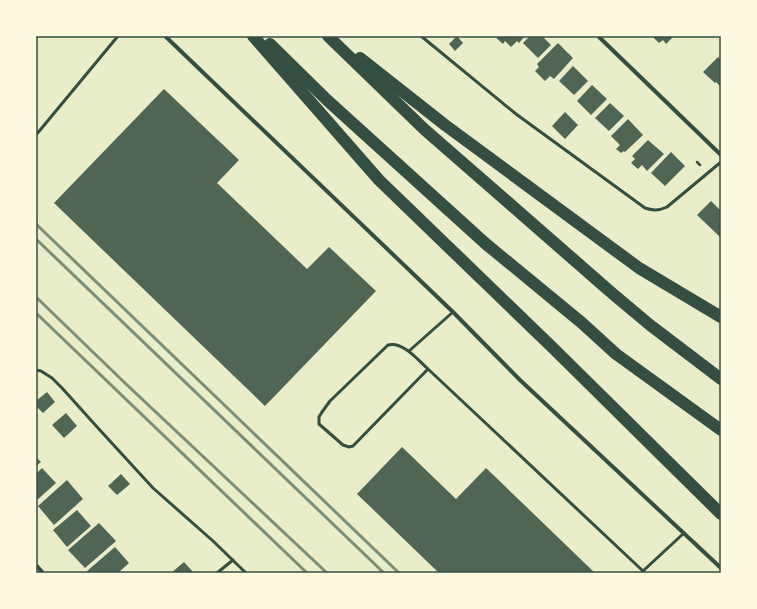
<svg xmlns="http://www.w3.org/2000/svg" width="757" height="609" font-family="Barlow,sans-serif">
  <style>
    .building { fill: #4f6655 }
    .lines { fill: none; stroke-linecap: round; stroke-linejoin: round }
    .path { stroke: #344e41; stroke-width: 2.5 }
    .service { stroke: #344e41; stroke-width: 3 }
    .minor { stroke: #344e41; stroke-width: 4 }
    .motorway { stroke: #344e41; stroke-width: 12 }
    .rail { stroke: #7c8e77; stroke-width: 3 }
    .neatline { fill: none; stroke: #344e41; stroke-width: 1.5 }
  </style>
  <rect width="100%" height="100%" fill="#e9edc9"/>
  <g class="building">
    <polygon points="457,36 463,43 455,51 449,44"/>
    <polygon points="494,36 525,36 519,43 517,41 511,47 505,41 503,44"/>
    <polygon points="530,36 542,36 551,45 538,58 523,43"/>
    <polygon points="652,36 674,36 666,44 663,40 659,43"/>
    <polygon points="558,43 573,58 554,79 550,76 545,81 535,71 539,67 537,64"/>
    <polygon points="718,57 721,60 721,87 716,82 715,83 703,72"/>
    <polygon points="573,66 588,81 574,95 559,81"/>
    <polygon points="592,85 607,99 591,115 577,101"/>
    <polygon points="164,89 239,160 217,183 307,269 329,247 376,291 265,406 54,203"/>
    <polygon points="610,103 624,116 609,131 595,118"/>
    <polygon points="565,112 578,125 565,139 552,126"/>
    <polygon points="628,119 643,135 625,152 624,151 621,153 616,149 620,145 611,136"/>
    <polygon points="648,140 664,154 647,171 642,165 638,169 631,163 635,159 632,156"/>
    <polygon points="671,152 685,166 665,186 651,173"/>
    <polygon points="711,201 721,211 721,238 697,215"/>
    <polygon points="47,392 55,402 43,413 36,406 36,401"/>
    <polygon points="66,413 77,426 64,438 52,425"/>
    <polygon points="402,447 456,499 486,468 595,573 439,573 357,494"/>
    <polygon points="36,457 41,462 36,466"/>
    <polygon points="42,468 56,483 36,501 36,474"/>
    <polygon points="121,474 130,484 117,495 108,486"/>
    <polygon points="67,480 83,499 54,525 38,506"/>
    <polygon points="77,510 91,526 67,547 53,530"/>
    <polygon points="99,523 116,541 85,568 68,550"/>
    <polygon points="115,547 129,563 118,573 89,573 87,571"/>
    <polygon points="184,562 194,573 171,573"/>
  </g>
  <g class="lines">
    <polyline class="path" points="697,162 700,165"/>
    <g class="service">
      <path d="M421,36l95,78 129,94c8,3 14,3 22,-1l54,-45"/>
      <polyline points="36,135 118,36"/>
      <polyline points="409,351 453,312"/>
      <path d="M428,369l-75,77 -4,1 -6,-2 -24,-21v-7l3,-5 8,-11 58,-56c15,-4 30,15 40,24l215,202 41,-38"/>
      <polyline points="36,370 41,371 52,378 62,388 98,428 153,488 213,541 246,573"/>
      <polyline points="217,573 233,560"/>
    </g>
    <g class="minor">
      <polyline points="165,36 453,312 520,380 721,568"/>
      <polyline points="598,36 721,155"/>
      <polyline points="36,565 43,573"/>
    </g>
    <g class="motorway">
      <polyline points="253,36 379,180 554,349 721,514"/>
      <polyline points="328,36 424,129 613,294 650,325 721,379"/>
      <polyline points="270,44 327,100 486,244 582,323 616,354 721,430"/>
      <polyline points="360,58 445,125 639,268 721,317"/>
    </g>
    <g class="rail">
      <polyline points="36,224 399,573"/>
      <polyline points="36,239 384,573"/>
      <polyline points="36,297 126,384 327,573"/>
      <polyline points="36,313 307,573"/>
    </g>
  </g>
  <rect width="757" height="609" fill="none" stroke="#fefae0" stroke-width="74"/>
  <rect x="37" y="37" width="683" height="535" class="neatline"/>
</svg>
